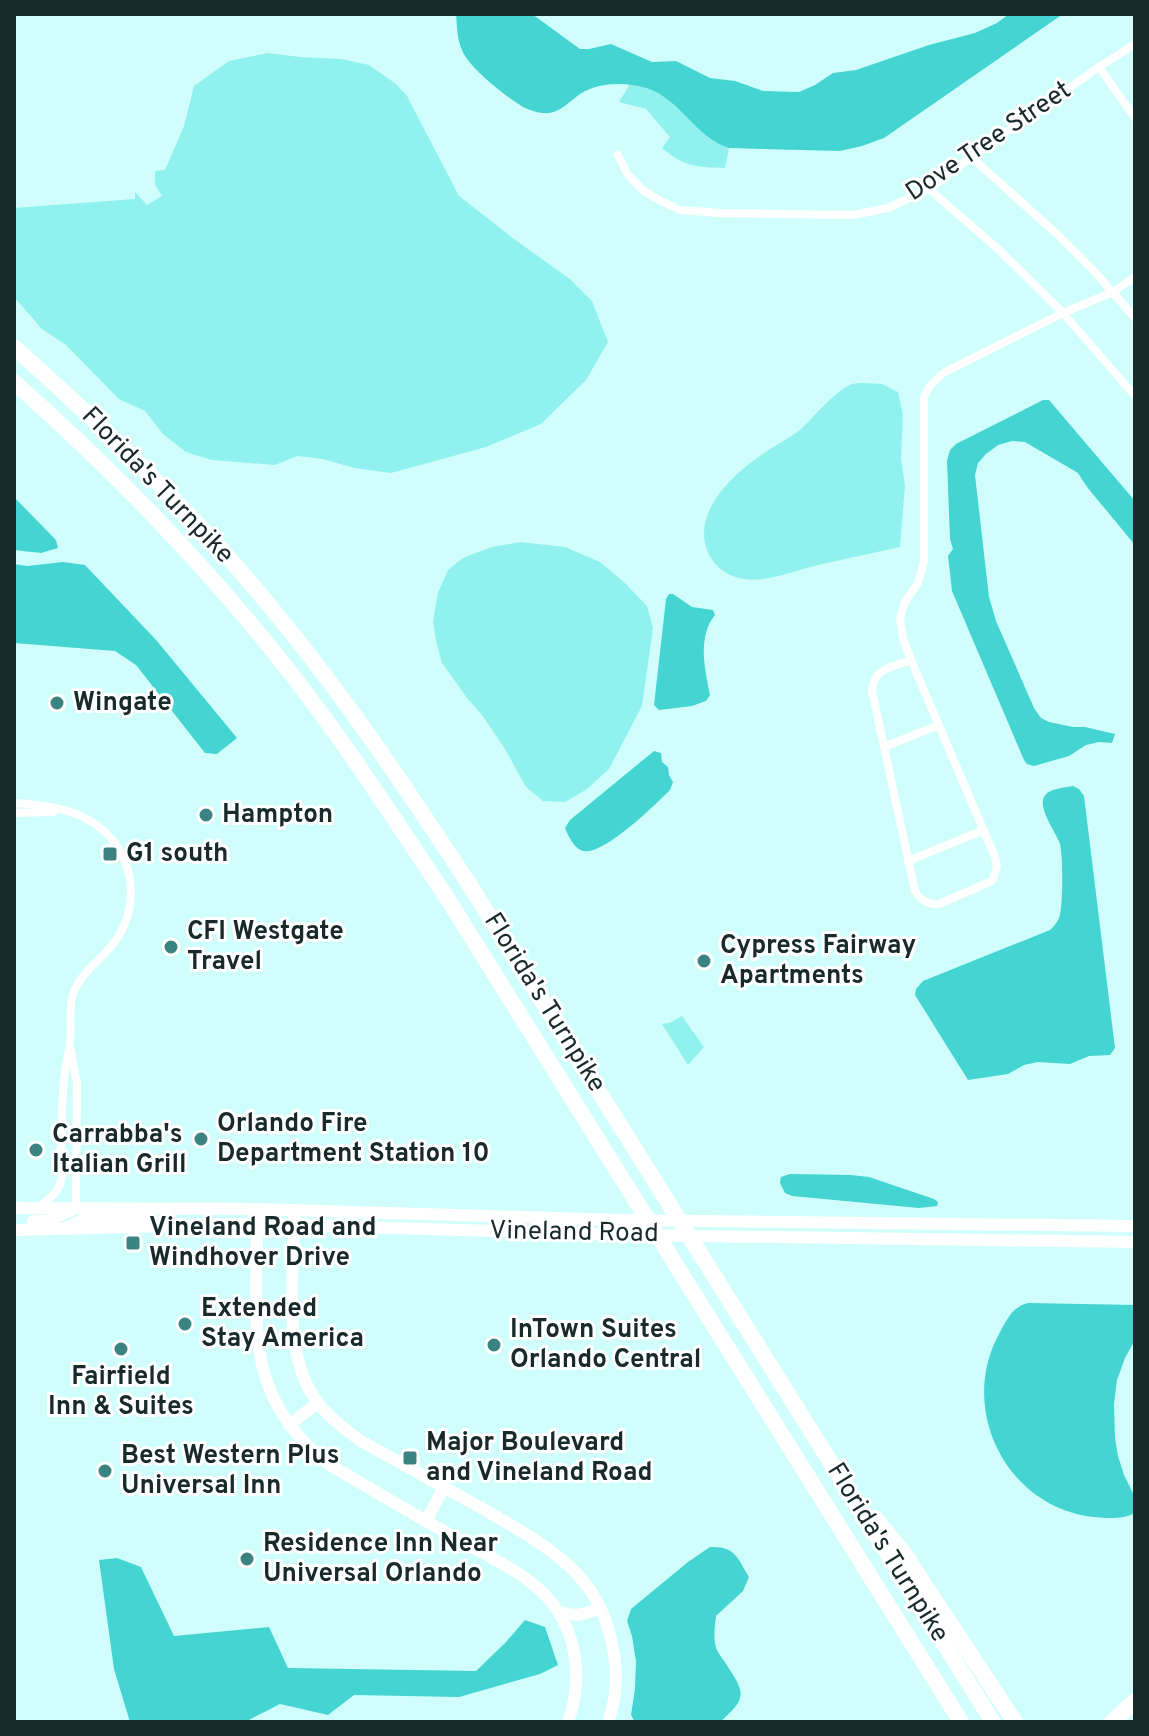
<svg xmlns="http://www.w3.org/2000/svg" width="1149" height="1736" font-family="Overpass,sans-serif">
  <style>
    .green { fill: #90f1ee }
    .water { fill: #44d5d2 }
    .lines { fill: none; stroke-linecap: round; stroke-linejoin: round }
    .street { stroke: #fff; stroke-width: 8 }
    .secondary { stroke: #fff; stroke-width: 12 }
    .highway { stroke: #fff; stroke-width: 16 }
    .poi-dot { fill: #3b8381; stroke: #fff; stroke-width: 3 }
    .labels { text-anchor: middle; dominant-baseline: central; stroke-width: 6; stroke-linejoin: round; paint-order: stroke }
    .street-label { font-size: 26px; fill: #182a2a; stroke: #fff }
    .poi-label { font-size: 26px; font-weight: bold; fill: #182a2a; stroke: #fff; text-anchor: start }
  </style>
  <rect width="100%" height="100%" fill="#d0fefc"/>
  <g class="green">
    <polygon points="268,53 300,57 341,59 369,65 396,84 407,96 459,196 518,242 570,279 592,301 608,342 586,380 541,424 486,447 391,473 354,468 323,459 297,456 275,465 212,460 186,452 163,434 145,411 119,399 66,345 42,329 14,297 14,208 135,199 135,192 147,205 162,196 155,185 155,171 165,170 184,126 194,86 229,61"/>
    <path d="M630,84c15,3 28,7 40,17 20,17 34,40 59,47l-4,20c-28,-1 -41,-1 -63,-20l8,-11 -24,-28 -27,-7z"/>
    <path d="M864,383l18,1 16,8 5,23 -2,44 4,26 -5,62c-26,6 -52,11 -78,17 -22,5 -56,19 -78,15 -16,-2 -32,-14 -37,-29 -14,-38 25,-75 53,-94 13,-10 29,-17 41,-27 13,-12 36,-40 51,-45 4,-1 8,-1 12,-1z"/>
    <polygon points="520,542 565,547 600,562 626,584 647,606 653,628 642,706 609,769 587,789 565,802 543,801 526,787 505,749 482,715 467,698 442,663 436,641 433,621 438,593 448,570 463,558 492,547"/>
    <polygon points="682,1016 704,1047 688,1065 662,1024 669,1023"/>
  </g>
  <g class="water">
    <path d="M456,14h76l48,35h9l22,-5 41,18 24,-1 34,17 25,3 28,10 36,1 16,-7 18,-12 23,-3 73,-25 46,-12 22,-10 12,-9h54l-179,124 -22,8 -22,5 -111,-3c-34,-10 -49,-50 -83,-60 -21,-6 -47,-6 -66,6 -10,7 -18,17 -31,19 -10,1 -21,-3 -29,-8 -16,-10 -52,-38 -58,-55 -5,-11 -5,-24 -6,-36z"/>
    <polygon points="1043,400 1049,400 1135,501 1135,545 1087,487 1078,473 1025,442 1012,441 998,445 986,454 978,463 975,475 989,597 996,621 1034,708 1041,718 1049,722 1073,727 1085,727 1115,734 1112,743 1099,742 1086,745 1069,756 1034,766 1027,764 1024,760 952,591 948,556 953,549 950,539 947,461 950,450 956,444"/>
    <polygon points="14,497 56,540 58,548 41,553 14,550"/>
    <polygon points="63,562 85,565 157,641 237,738 217,754 205,753 136,665 115,651 14,643 14,564 27,566"/>
    <path d="M669,594h4l19,13 21,3 2,5c-18,22 -10,54 -5,80l-4,6 -14,5 -33,4 -5,-5 12,-106z"/>
    <path d="M654,751l7,2 1,9 6,5 1,8 4,7 -3,8c-15,15 -66,65 -86,61 -9,-1 -16,-15 -19,-23l5,-8z"/>
    <path d="M1073,786l6,3 5,7 31,252 -5,7 -21,1 -19,8 -32,-2 -14,3 -16,9 -40,6 -53,-85 1,-6 7,-8 127,-51c5,-5 9,-9 10,-16 3,-12 3,-58 0,-70 -4,-12 -22,-35 -16,-47 5,-9 20,-9 29,-11z"/>
    <polygon points="790,1174 851,1175 869,1177 934,1199 938,1202 937,1206 919,1208 792,1196 785,1193 780,1183 781,1177"/>
    <path d="M1028,1303l107,2v35l-10,18 -8,22 -3,24 1,34 3,18 6,19 11,22v16c-13,7 -28,5 -42,4 -87,-10 -135,-108 -94,-183 7,-13 14,-28 29,-31z"/>
    <path d="M710,1547c25,-1 27,10 39,30l-6,14 -27,25c-1,10 -3,21 0,32 2,5 7,11 10,16 20,30 21,34 -6,58h-85l-4,-7 4,-26 1,-28 -4,-25 -5,-15 4,-12 57,-47z"/>
    <polygon points="117,1558 141,1567 174,1636 269,1627 288,1668 476,1671 506,1642 525,1620 545,1627 558,1665 540,1674 459,1697 354,1695 328,1715 280,1704 245,1722 130,1722 114,1669 99,1560"/>
  </g>
  <g class="lines">
    <g class="street">
      <polyline points="1099,67 1135,118"/>
      <polyline points="618,155 628,175 644,191 661,201 680,210 719,213 853,215 888,208 929,189 971,157 1099,67 1135,44"/>
      <polyline points="971,157 1057,234 1094,271 1135,318"/>
      <polyline points="929,189 999,250 1063,313 1135,396"/>
      <path d="M911,660c-18,7 -38,8 -39,31l43,200c6,10 13,14 24,13l53,-23 5,-14 -2,-10 -84,-197 -8,-21 -3,-21 5,-16 13,-19 6,-22v-164l5,-10 14,-14 120,-60 50,-21 22,-15"/>
      <polyline points="884,747 939,725"/>
      <path d="M14,803c24,2 50,4 71,15 42,21 58,73 36,114 -12,24 -39,36 -48,62 -5,15 -1,32 -3,48 -1,8 -3,16 -4,24 -5,28 -4,56 -5,85 0,9 2,21 0,30 -3,12 -14,20 -24,27"/>
      <polyline points="14,813 53,812"/>
      <polyline points="908,861 984,830"/>
      <polyline points="71,1051 77,1084 76,1209"/>
    </g>
    <g class="secondary">
      <polyline points="14,1208 257,1209 620,1220 1135,1226"/>
      <path d="M257,1216c1,101 -18,180 73,249 39,23 78,46 117,68 29,17 71,36 94,58 36,34 43,86 27,131"/>
      <path d="M294,1217c0,56 -13,141 25,187 12,15 27,26 42,37 42,23 83,46 124,69 32,19 65,36 91,63 35,36 50,101 32,149"/>
      <polyline points="33,1221 48,1221 72,1210"/>
      <polyline points="68,1227 87,1218 137,1217 151,1215"/>
      <polyline points="14,1230 257,1224 628,1235 1135,1242"/>
      <polyline points="289,1425 318,1403"/>
      <polyline points="426,1521 444,1487"/>
      <path d="M559,1612c16,5 25,3 40,-4"/>
    </g>
    <g class="highway">
      <path d="M14,347c95,85 188,174 268,274 68,83 128,173 187,263l524,838"/>
      <path d="M14,382c88,78 171,162 246,253 69,83 128,174 187,263l514,824"/>
      <polyline points="875,1518 903,1552 1015,1722"/>
      <polyline points="1112,1722 1135,1701"/>
    </g>
  </g>
  <g class="poi-dot">
    <circle cx="57" cy="703" r="8"/>
    <circle cx="206" cy="815" r="8"/>
    <rect x="102" y="846" width="16" height="16" rx="4"/>
    <circle cx="171" cy="947" r="8"/>
    <circle cx="704" cy="961" r="8"/>
    <circle cx="201" cy="1139" r="8"/>
    <circle cx="36" cy="1150" r="8"/>
    <rect x="125" y="1235" width="16" height="16" rx="4"/>
    <circle cx="185" cy="1324" r="8"/>
    <circle cx="494" cy="1345" r="8"/>
    <circle cx="121" cy="1349" r="8"/>
    <rect x="402" y="1450" width="16" height="16" rx="4"/>
    <circle cx="105" cy="1471" r="8"/>
    <circle cx="247" cy="1559" r="8"/>
  </g>
  <g class="labels">
    <g class="street-label">
      <text transform="translate(989 142) rotate(-34)">Dove Tree Street</text>
      <text transform="translate(157 486) rotate(46)">Florida's Turnpike</text>
      <text transform="translate(544 1003) rotate(58)">Florida's Turnpike</text>
      <text transform="translate(574 1233) rotate(1)">Vineland Road</text>
      <text transform="translate(887 1553) rotate(58)">Florida's Turnpike</text>
    </g>
    <g class="poi-label">
      <text x="73" y="703">Wingate</text>
      <text x="222" y="815">Hampton</text>
      <text x="126" y="854">G1 south</text>
      <text x="187" y="932">CFI Westgate<tspan x="187" dy="30">Travel</tspan></text>
      <text x="720" y="946">Cypress Fairway<tspan x="720" dy="30">Apartments</tspan></text>
      <text x="217" y="1124">Orlando Fire<tspan x="217" dy="30">Department Station 10</tspan></text>
      <text x="52" y="1135">Carrabba's<tspan x="52" dy="30">Italian Grill</tspan></text>
      <text x="149" y="1228">Vineland Road and<tspan x="149" dy="30">Windhover Drive</tspan></text>
      <text x="201" y="1309">Extended<tspan x="201" dy="30">Stay America</tspan></text>
      <text x="510" y="1330">InTown Suites<tspan x="510" dy="30">Orlando Central</tspan></text>
      <text x="121" y="1377" text-anchor="middle">Fairfield<tspan x="121" dy="30">Inn &amp; Suites</tspan></text>
      <text x="426" y="1443">Major Boulevard<tspan x="426" dy="30">and Vineland Road</tspan></text>
      <text x="121" y="1456">Best Western Plus<tspan x="121" dy="30">Universal Inn</tspan></text>
      <text x="263" y="1544">Residence Inn Near<tspan x="263" dy="30">Universal Orlando</tspan></text>
    </g>
  </g>
  <rect width="1149" height="1736" fill="none" stroke="#182a2a" stroke-width="32"/>
</svg>
